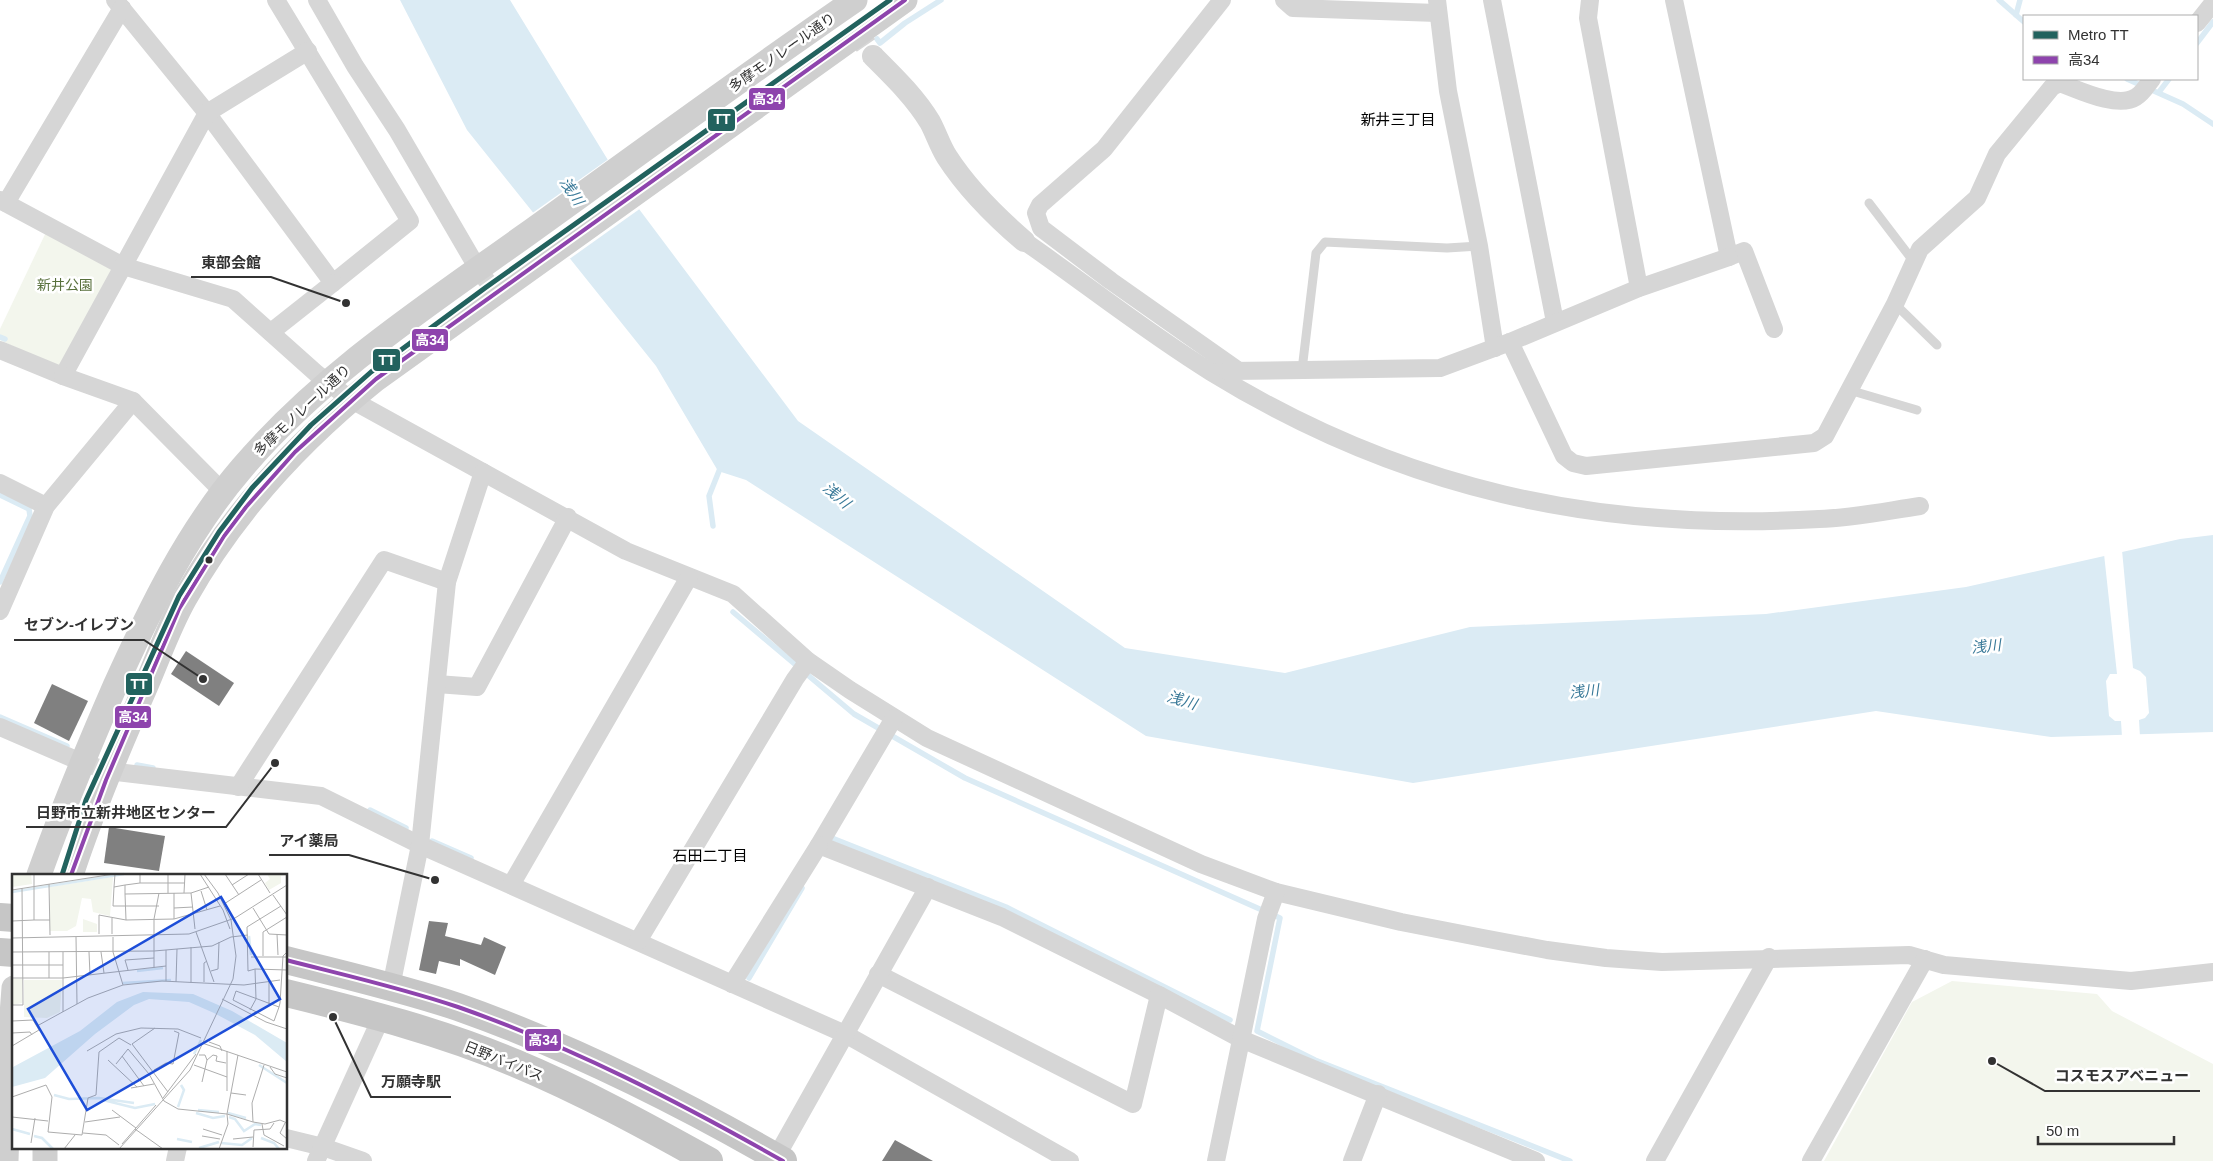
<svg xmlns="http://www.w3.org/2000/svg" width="2213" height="1161" font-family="Arial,'Noto Sans JP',sans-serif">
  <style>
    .green { fill: #f3f6ed }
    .water { fill: #dbebf4 }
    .pier { fill: #fff }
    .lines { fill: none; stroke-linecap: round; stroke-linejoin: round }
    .stream { stroke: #dbebf4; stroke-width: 5.5 }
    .building { fill: #808080 }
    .tertiary-tunnel { stroke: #d6d6d6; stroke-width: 22; stroke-dasharray: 22 11; stroke-linecap: butt }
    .service { stroke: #d6d6d6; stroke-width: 9 }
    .minor { stroke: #d6d6d6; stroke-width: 18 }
    .tertiary { stroke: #d6d6d6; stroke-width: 22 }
    .secondary { stroke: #cfcfcf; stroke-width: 25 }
    .trunk { stroke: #c6c6c6; stroke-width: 28 }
    .bus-1-casing { stroke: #fff; stroke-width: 8 }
    .bus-1 { stroke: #8e44ad; stroke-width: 4 }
    .metro-1-casing { stroke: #fff; stroke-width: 9 }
    .metro-1 { stroke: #22625e; stroke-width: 5 }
    .bus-dot { fill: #323232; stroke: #fff; stroke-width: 2 }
    .labels { text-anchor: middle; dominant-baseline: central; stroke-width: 5; stroke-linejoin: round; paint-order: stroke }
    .street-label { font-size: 14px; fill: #323232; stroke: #fff }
    .park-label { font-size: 14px; fill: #58703c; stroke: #fff }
    .neighbourhood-label { font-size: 15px; fill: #000; stroke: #fff }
    .water-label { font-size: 15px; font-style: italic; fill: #3a7a99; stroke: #fff }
    .inset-river { fill: none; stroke: #dbebf4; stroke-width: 2.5 }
    .inset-road { fill: none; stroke: #adadad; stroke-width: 1 }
    .view { fill: #1d4ed8; fill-opacity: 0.15; stroke: #1d4ed8; stroke-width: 2.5 }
    .inset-edge { fill: none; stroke: #323232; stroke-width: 2.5 }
    .leader { fill: none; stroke: #323232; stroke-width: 2 }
    .callout-dot { fill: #323232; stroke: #fff; stroke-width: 2 }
    .callout-label { font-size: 15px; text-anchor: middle; font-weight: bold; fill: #323232; stroke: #fff; stroke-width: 5; stroke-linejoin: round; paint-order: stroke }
    .line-badge { stroke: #fff; stroke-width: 2 }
    .badge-label { font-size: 14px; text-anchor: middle; font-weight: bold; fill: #fff }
  </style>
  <rect width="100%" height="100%" fill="#fff"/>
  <g class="green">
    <polygon points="49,226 123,266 61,369 0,340 0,329"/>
    <polygon points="1952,981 2097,994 2112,1011 2213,1064 2213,1161 1824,1161 1912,1002"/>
  </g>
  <polygon class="water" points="400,0 510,0 633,201 798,421 1125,648 1285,673 1470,627 1766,614 1966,587 2180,539 2213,535 2213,732 2051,737 1876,711 1413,783 1146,736 746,480 718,471 656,366 467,130"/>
  <g class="pier">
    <polygon points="610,158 641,208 568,260 531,214"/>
    <polygon points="2122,550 2133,668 2140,671 2146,677 2149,713 2145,718 2139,720 2140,737 2122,737 2121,721 2115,721 2109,716 2106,681 2110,674 2117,674 2104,554"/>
  </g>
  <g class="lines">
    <g class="stream">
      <polyline points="1999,0 2024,22"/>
      <polyline points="2016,15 2020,0"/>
      <polyline points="877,39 880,43 905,23 941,0"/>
      <polyline points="2197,43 2213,22"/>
      <polyline points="2127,79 2183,104 2213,124"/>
      <polyline points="2159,92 2169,79"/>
      <polyline points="0,337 5,339"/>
      <polyline points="0,495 29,509 30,516 0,582"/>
      <polyline points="713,526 709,496 721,466"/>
      <polyline points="733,612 854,714 965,778 1280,918 1257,1031 1315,1060 1570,1161"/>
      <polyline points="0,717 67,746"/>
      <polyline points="137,765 153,768"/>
      <polyline points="370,810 406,828"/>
      <polyline points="832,838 1006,907 1230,1020"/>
      <polyline points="432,841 471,858"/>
      <polyline points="749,978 802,888"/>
    </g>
  </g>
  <g class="building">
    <polygon points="186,651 234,683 219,706 171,674"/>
    <polygon points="52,684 88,701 69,741 34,723"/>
    <polygon points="109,827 165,836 159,871 104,863"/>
    <polygon points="429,921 448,923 445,936 481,945 484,937 506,947 495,975 460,959 460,966 439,961 436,974 419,970"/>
    <polygon points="895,1140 933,1161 882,1161"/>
  </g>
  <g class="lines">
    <polyline class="tertiary-tunnel" points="835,0 873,56"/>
    <g class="service">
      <polyline points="1869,203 1914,262"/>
      <polyline points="1895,304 1937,345"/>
      <polyline points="1302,370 1316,253 1325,242 1447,248 1479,246"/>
      <polyline points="1849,390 1917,410"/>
    </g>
    <g class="minor">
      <polyline points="115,0 207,113 333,283 410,221 276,0"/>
      <polyline points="317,0 355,66 397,130 478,269 495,292"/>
      <polyline points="1222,0 1104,149 1040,205 1036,213 1041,228 1111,281 1239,371"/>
      <polyline points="1284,0 1293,8 1437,13"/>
      <polyline points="1437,0 1448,91 1479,246 1495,348"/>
      <polyline points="1492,0 1555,322"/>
      <polyline points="1590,0 1588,18 1639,288"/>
      <polyline points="1674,0 1729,257 1744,251 1774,329"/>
      <polyline points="2197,23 2213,3"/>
      <polyline points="0,200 123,266 233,299 317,374 350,399 626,551 733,594 808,661 850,690 927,738 1201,864 1276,892 1401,922 1483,938 1547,950 1606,958 1662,962 1909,955 1944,965 2131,981 2213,972"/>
      <polyline points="6,203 122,8"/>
      <path d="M1024,241c62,43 122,91 187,131 190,117 386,160 608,147 33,-1 67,-8 101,-13"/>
      <polyline points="271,332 333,283"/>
      <path d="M1510,342l54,114 9,7 13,3 228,-23 11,-7 70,-132 25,-55 57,-51 20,-44 55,-67 8,-4c19,7 58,26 76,14 7,-4 11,-12 16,-18"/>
      <polyline points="0,350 63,376 207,113 308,51"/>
      <polyline points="1228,371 1440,368 1510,342 1639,288 1729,257"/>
      <polyline points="133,401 223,492"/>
      <polyline points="0,483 46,506"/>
      <polyline points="0,611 46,506 133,401 63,376"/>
      <polyline points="437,684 477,687 568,517"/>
      <polyline points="894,718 819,845 1002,917 1159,995 1241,1039 1536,1161"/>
      <polyline points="0,727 81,762 108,771 321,796 420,845 845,1034 1070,1161"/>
      <polyline points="238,787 384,560 447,582"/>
      <polyline points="511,885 689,577"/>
      <polyline points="638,941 795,679 808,661"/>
      <polyline points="878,974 1133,1104 1159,995"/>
      <polyline points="732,984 819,845"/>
      <polyline points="391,987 420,845 447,582 483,472"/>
      <polyline points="286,1138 323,1147 363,1161"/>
      <polyline points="175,1161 178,1147"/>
      <polyline points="316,1161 381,1018"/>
      <polyline points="774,1161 928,887"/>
      <polyline points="1216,1161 1266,919 1276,892"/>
      <polyline points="1352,1161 1378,1094"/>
      <polyline points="1655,1161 1769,957"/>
      <polyline points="1811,1161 1925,959"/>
    </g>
    <path class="tertiary" d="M873,56c20,20 42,41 57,66 6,11 10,24 17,35 20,31 49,60 77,84"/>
    <g class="secondary">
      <path d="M39,875c23,-65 49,-127 76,-189 35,-77 72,-154 127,-218 79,-93 183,-161 281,-231 110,-79 220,-160 332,-237"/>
      <path d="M71,875c21,-64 47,-126 74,-187 13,-30 24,-62 40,-90 48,-86 115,-158 191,-219l529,-379"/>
      <polyline points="6,1161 10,1041 14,988"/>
      <polyline points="45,1161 45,1147"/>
    </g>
    <g class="trunk">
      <polyline points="0,917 14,918"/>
      <polyline points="0,952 14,953"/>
      <path d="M286,960c58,15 116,28 172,47 113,40 221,94 325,154"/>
      <path d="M286,993c78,19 156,39 229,70 67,28 131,63 194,98"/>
    </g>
    <defs>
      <g id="bus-1">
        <polyline points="71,875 106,780 179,609 224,536 246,507 295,452 376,379 905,0"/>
        <path d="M286,960c58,15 116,28 172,47 114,40 221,95 325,154"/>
      </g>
    </defs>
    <use href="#bus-1" class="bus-1-casing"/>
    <use href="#bus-1" class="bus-1"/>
    <defs>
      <polyline id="metro-1" points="62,875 86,800 179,596 219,532 252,488 311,425 371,372 485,288 890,0"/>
    </defs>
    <use href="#metro-1" class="metro-1-casing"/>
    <use href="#metro-1" class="metro-1"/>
  </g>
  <circle class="bus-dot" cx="209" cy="560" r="4.5"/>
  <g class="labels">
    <g class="street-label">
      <text transform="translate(782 52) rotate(-35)">多摩モノレール通り</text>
      <text transform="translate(302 410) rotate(-43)">多摩モノレール通り</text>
      <text transform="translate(504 1061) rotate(22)">日野バイパス</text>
    </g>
    <g class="park-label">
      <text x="65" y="285">新井公園</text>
    </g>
    <g class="neighbourhood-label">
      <text x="1398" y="119">新井三丁目</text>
      <text x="710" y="855">石田二丁目</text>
    </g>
    <g class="water-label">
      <text transform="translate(572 191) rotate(57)">浅川</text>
      <text transform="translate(837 495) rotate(41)">浅川</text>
      <text transform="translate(1986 646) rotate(-6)">浅川</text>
      <text transform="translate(1584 691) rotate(-6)">浅川</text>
      <text transform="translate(1182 700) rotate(17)">浅川</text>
    </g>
  </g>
  <g transform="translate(12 874)">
    <rect width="275" height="275" fill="#fff"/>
    <path d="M0,0h19l1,10 -20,3zM255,0h20v1l-6,1v7l-12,7 -4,-7 5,-4zM101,3l-3,39 -17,-4 -2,-13 -9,-1 -6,28 -9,5h-17v-44zM71,45l14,5v8h-14zM0,105h10v24l-10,2zM12,106h38l-2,32 -13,6 -23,-1z" fill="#f3f6ed"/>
    <path d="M131,118l50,2 39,17 55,32v19l-32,-27 -41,-22 -25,-11 -40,-3 -15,6 -39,29 -50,44 -33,9 1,-20 67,-36 37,-29z" fill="#dbebf4"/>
    <path class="inset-river" d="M0,18l112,-18M237,62l2,19M125,97l26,-3M111,109l48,-3M182,180l7,-14M247,191l28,18M42,221l15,4 30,-1 35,5M91,226l32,8 20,-4M166,233l6,-17 -3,-5M186,236l21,2M184,239l17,5 12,-2M216,239l18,5M217,243l6,2 9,12 11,-7 6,1M0,255l18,5M22,262l8,2 11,11M249,264l13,5 5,6M165,265l15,3M209,269l21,2 10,-7M187,274l20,-6"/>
    <path class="inset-road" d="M22,0v46h16M103,0l-1,13 11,-2v9l66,-1 18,-6M156,0v19M188,0l23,36 7,19M213,0l14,21M246,0l12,19M128,9h45M37,10l1,51M113,11l15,-2v-9M220,11l17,-11M102,13l-1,19h46M0,16l102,-16M189,17l6,19M162,19v26M172,19l1,-19M179,19l4,36M261,21l14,20M212,30l37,-24M162,34l19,-1M241,34l16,26 18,1M100,44v16M114,46l48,-1 46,-13M0,47l22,-1M184,58l18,50M87,60v-19l27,5 -1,-26M265,60l1,21M64,63l1,67M101,63v15l10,33M0,64l177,-4 46,-16 52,-33M0,78l142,-1 58,-5 19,-9 17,-2M37,78v26M51,78v60M77,78l1,23M89,78l3,21M251,82v-24l24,-15M239,83h36M0,91h51M154,92v-16M142,94v-49l5,-26M243,95l-7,2 -1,-44 34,-21M116,96l-3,-10 29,-2M199,97l7,-2 1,-27M0,104h51l103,-12v15M164,108l1,-33M192,108v-19l3,-2M179,109v-36M210,125l44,23 21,7M257,130v-23M0,131h11l-1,-117M267,133l-43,-16 -3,9 41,21 5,-14 1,-4 3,-47 4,-4M238,136l6,-11 -1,-30 32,1M0,147l21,-1 6,10 -27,16M25,152l51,-28 35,-13 39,-4 82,4 36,-5M0,159l18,-1 2,3M197,168l11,4 2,5M190,169l85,29M120,170l36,48M120,170l23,-16M116,175l21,25 15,27 14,8 49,5 1,10 -9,25M75,177l29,-17 25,-6 37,1 23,9M187,181h6l2,5 -5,22M226,181l-11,59 26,8M110,182l22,30M96,186l29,27M195,186l6,-5 4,1 -1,5 10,2M104,190l12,-15M182,191l33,12M252,191l-12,38 1,19 12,2 15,-4 7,3M258,193l5,7 12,4M142,196l12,-7 7,1 6,-31 -5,-2M119,214l23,-4M215,217v-40M219,219l15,2M0,223l34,-12 6,12 -4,35 34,3 6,-37 8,-3 3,-43 20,-14 12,7M151,224l33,-44M100,236l24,18M0,243l36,4M73,248l35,-5M273,249l-5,10 7,6M250,250l2,11 20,11M123,255l28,20M191,255l19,6M71,259l23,2 13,10M190,262l18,3M221,265l20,-2M19,269l4,-25M110,270l34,-39M241,273l1,-17 16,-1 4,-6M52,275l11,-14M107,275l71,-79 43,-91 3,-23 -5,-36 -13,-27 -14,-19"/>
    <path class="view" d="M209,23l59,102 -193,111 -59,-101z"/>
    <rect width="275" height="275" class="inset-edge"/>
  </g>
  <path class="leader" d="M346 303L271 277H191M203 679L144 640H14M275 763L226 827H26M435 880L349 855H269M1992 1061L2045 1091H2200M333 1017L371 1097H451"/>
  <g class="callout-dot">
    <circle cx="346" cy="303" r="5"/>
    <circle cx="203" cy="679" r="5"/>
    <circle cx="275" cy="763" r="5"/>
    <circle cx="435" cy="880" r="5"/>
    <circle cx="1992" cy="1061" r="5"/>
    <circle cx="333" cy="1017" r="5"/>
  </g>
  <g class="callout-label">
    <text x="231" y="268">東部会館</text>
    <text x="79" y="630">セブン-イレブン</text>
    <text x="126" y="818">日野市立新井地区センター</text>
    <text x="309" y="846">アイ薬局</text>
    <text x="2122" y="1081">コスモスアベニュー</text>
    <text x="411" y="1087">万願寺駅</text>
  </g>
  <g class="line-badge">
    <rect x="748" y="87" width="38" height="24" rx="5" fill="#8e44ad"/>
    <rect x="707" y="108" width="29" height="24" rx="5" fill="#22625e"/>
    <rect x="411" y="328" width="38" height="24" rx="5" fill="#8e44ad"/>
    <rect x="372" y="348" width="29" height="24" rx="5" fill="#22625e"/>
    <rect x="125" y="672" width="28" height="24" rx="5" fill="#22625e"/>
    <rect x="114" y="705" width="38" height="24" rx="5" fill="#8e44ad"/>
    <rect x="524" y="1028" width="38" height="24" rx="5" fill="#8e44ad"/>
  </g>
  <g class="badge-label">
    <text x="767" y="104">高34</text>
    <text x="722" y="124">TT</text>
    <text x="430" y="345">高34</text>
    <text x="387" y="365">TT</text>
    <text x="139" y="689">TT</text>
    <text x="133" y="722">高34</text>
    <text x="543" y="1045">高34</text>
  </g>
  <rect x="2023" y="15" width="175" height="65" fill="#ffffff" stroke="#adadad"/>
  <rect x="2033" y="31" width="25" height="8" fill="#22625e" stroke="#adadad"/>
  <text x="2068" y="40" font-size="15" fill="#323232">Metro TT</text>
  <rect x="2033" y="56" width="25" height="8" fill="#8e44ad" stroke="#adadad"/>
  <text x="2068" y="65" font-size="15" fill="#323232">高34</text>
  <path d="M2038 1136v8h136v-8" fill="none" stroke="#323232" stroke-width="2.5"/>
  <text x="2046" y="1136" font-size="15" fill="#323232" stroke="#ffffff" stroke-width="4" paint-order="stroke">50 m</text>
</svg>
